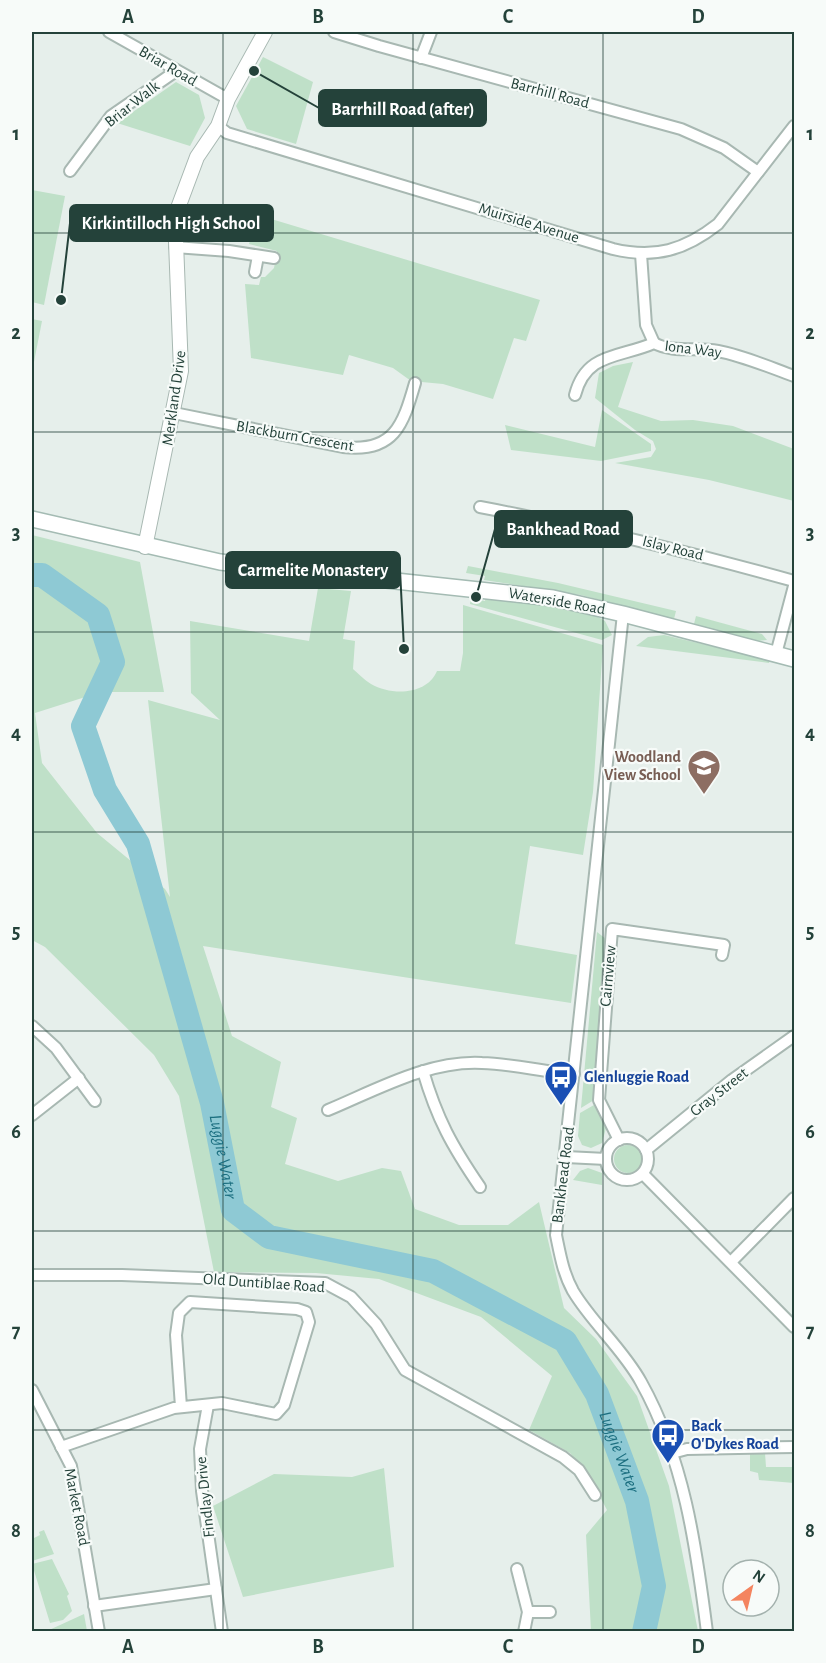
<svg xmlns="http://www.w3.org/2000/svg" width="826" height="1663" font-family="'Alegreya Sans',sans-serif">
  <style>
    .green { fill: #bfe0c8 }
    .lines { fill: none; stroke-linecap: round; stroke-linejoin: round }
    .river { stroke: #8ec9d4; stroke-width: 24 }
    .minor-casing { stroke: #a8b8b2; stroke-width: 14 }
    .tertiary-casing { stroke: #a8b8b2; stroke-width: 16 }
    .secondary-casing { stroke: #a4bbb3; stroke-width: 18 }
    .minor { stroke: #fff; stroke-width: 10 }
    .tertiary { stroke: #fff; stroke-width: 14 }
    .secondary { stroke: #fff; stroke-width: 15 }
    .grid { fill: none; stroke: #24423a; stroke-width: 1.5; stroke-opacity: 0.55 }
    .labels { text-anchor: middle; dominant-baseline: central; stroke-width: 4.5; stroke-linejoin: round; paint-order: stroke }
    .street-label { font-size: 16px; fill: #24423a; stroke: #f7fbf9 }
    .education-label { font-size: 16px; font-weight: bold; fill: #785e54; stroke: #f7fbf9; text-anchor: end }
    .transit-label { font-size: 16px; font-weight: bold; fill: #164399; stroke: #f7fbf9; text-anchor: start }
    .water-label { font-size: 18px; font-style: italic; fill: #1c6f80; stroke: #f7fbf9 }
    .leader { fill: none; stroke: #24423a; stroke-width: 2 }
    .callout-dot { fill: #24423a; stroke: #f7fbf9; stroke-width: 2 }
    .callout { fill: #24423a; stroke: #24423a; stroke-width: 2 }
    .callout-label { font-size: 18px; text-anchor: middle; font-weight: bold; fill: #fff }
    .neatline { fill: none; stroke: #24423a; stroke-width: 2 }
    .grid-label { font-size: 20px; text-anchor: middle; font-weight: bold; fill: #24423a }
  </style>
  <rect width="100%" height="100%" fill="#e6efeb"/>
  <g class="green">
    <polygon points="263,57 313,82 296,144 247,129 236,106"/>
    <polygon points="176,82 199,95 205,118 190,146 117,123"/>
    <polygon points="32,190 65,196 44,305 32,302"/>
    <polygon points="258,215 540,300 526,341 514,338 493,399 443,384 411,381 393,368 349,355 343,375 251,358 245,284 259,285 261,277 265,277 274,268 277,251 249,244"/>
    <polygon points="32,319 42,321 32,372"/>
    <polygon points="633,362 618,407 661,421 693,420 733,426 794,449 794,501 709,480 615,463 651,457 656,449 653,441 635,430 595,398 599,373 613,366"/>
    <polygon points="602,410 651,444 651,451 601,461 511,450 505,425 595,447"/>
    <path d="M32,535l108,27 24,130h-63l-66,21 7,50 55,70 68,56 5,8 -22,-197 72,20 -29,-27 -1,-72 119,20 9,-53 33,3 -8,48 12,2 -2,28c5,4 11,11 18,15 21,12 56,11 66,-13h23l3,-18v-48l140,40 -10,147 -10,63 -53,-9 -15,98 62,11 -6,48 -368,-57 29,90 49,26 -10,45 26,11 -12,46 53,17 44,-13 19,3 14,38 44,16h49l31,-23 25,106 32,31 41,57 32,90 29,145h-107l-5,-96 21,-25 -18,-34 -19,-23 -41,-23 23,-54 -71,-59 -102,-38 -63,-6 -102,-1 -35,-176 -25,-41 -109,-108 -13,-7z"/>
    <polygon points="468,566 558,583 676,611 674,619 581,595 484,580 485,576 466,573"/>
    <polygon points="486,596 591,613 605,621 612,635 602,640 470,604 471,598 485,601"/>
    <polygon points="696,616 762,634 767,640 758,641 694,624"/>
    <polygon points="664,635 770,660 769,663 636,646 648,637"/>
    <polygon points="597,932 606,939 594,1100 581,1108"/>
    <polygon points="594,1105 606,1128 602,1143 591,1148 582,1145 578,1136 580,1113"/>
    <circle cx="628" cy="1159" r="14"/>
    <polygon points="588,1168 602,1173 602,1185 573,1180 580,1171"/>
    <polygon points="750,1453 765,1453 766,1467 794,1467 794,1483 759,1480 758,1473 750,1471"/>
    <polygon points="384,1468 394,1567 243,1597 213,1506 274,1474 352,1477"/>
    <polygon points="44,1530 54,1554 32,1561 32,1539 40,1535 39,1532"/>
    <polygon points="52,1559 69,1594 67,1596 72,1611 63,1620 50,1623 32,1564"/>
    <polygon points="84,1614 87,1631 47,1631"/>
  </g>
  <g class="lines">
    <path class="river" id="s1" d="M32,575h10l56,40 15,47 -30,64 22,64 33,54 74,259 21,107 36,27 164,34 132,70 32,53 40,107 17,85 -10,46"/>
    <defs>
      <g id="minor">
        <polyline points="109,32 228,99"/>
        <polyline points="334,32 379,46 681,129 724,148 758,172"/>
        <polyline points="421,58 431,32"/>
        <path d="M218,126l9,7 386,116c42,10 72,1 105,-25l76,-98"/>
        <polyline points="70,171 111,116 176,71"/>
        <polyline points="175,247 229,251 274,258"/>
        <polyline points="641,254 646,325 654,343"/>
        <polyline points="255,272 258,256"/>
        <path d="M575,395c11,-43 45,-37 79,-52 18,10 43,4 64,8 26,5 51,16 76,25"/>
        <path d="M174,413l169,34c51,6 60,-22 72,-64"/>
        <path d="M480,507c106,20 210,45 314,74"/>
        <path d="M623,614l-67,621c4,19 7,38 17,56 19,32 50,58 68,91 43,77 55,163 66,250"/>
        <polyline points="776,654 794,586"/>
        <polyline points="32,1026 56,1048 95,1101"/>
        <path d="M423,1071c14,48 29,75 57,116"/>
        <path d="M328,1110c48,-20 101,-50 154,-47 31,1 62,9 92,11"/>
        <polyline points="32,1115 79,1078"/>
        <circle cx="627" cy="1159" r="21"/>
        <polyline points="619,1140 599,1100 612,929 724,945 722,955"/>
        <polyline points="646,1150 732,1080 794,1036"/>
        <polyline points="566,1157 606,1159"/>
        <polyline points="643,1174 794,1327"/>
        <polyline points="731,1262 794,1198"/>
        <polyline points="32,1275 122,1275 325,1283 351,1297 376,1324 405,1370 563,1457 579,1470 595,1495"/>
        <polyline points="32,1390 71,1466 99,1632"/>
        <polyline points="208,1405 200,1449 202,1491 222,1632"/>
        <polyline points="61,1447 174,1408 222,1403 276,1414 284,1405 309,1322 306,1312 297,1309 190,1302 179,1313 176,1335 181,1407"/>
        <polyline points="672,1453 687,1449 794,1447"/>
        <polyline points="517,1569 528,1612 524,1632"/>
        <polyline points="94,1606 216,1589"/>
        <polyline points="528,1612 550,1612"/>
      </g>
      <polyline id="tertiary" points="145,547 181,371 175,216 197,157 218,126 228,99 265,32"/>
      <polyline id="secondary" points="32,519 220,562 553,598 623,614 794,659"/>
    </defs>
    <use href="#minor" class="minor-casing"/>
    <use href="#tertiary" class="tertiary-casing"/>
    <use href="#secondary" class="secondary-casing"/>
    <use href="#minor" class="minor"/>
    <use href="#tertiary" class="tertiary"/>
    <use href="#secondary" class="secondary"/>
  </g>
  <path class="grid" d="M223,32v1600M413,32v1600M603,32v1600M32,233h762M32,432h762M32,632h762M32,832h762M32,1031h762M32,1231h762M32,1430h762"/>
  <defs>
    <symbol id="school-pin" viewBox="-11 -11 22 30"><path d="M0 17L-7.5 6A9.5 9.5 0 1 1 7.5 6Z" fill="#8d6e63" stroke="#f7fbf9"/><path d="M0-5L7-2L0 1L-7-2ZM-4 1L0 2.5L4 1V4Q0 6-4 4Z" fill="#fff"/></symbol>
    <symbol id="bus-pin" viewBox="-11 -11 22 30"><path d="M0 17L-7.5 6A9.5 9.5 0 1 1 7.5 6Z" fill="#1a4fb4" stroke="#f7fbf9"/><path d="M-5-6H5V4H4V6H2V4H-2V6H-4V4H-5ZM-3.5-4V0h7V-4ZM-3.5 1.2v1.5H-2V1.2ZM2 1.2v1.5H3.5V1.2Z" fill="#fff"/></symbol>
  </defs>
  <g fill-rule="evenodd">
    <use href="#school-pin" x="685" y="747" width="38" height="52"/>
    <use href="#bus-pin" x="542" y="1058" width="38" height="52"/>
    <use href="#bus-pin" x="649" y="1416" width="38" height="52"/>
  </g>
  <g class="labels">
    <g class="street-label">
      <text transform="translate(168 66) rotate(30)">Briar Road</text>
      <text transform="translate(550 93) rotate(15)">Barrhill Road</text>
      <text transform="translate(132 104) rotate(-38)">Briar Walk</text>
      <text transform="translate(529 223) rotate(17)">Muirside Avenue</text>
      <text transform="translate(693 349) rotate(7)">Iona Way</text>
      <text transform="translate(174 398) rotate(-82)">Merkland Drive</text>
      <text transform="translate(295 436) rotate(10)">Blackburn Crescent</text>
      <text transform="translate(673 548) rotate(14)">Islay Road</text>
      <text transform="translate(557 601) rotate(10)">Waterside Road</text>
      <text transform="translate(608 976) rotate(-85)">Cairnview</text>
      <text transform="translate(719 1092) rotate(-38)">Gray Street</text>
      <text transform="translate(563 1175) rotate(-83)">Bankhead Road</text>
      <text transform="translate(264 1283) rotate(4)">Old Duntiblae Road</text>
      <text transform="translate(205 1497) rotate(-96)">Findlay Drive</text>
      <text transform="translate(77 1507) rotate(79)">Market Road</text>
    </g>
    <g class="education-label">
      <text x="681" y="757">Woodland<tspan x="681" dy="18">View School</tspan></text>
    </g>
    <g class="transit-label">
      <text x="584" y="1077">Glenluggie Road</text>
      <text x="691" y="1426">Back<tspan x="691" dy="18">O'Dykes Road</tspan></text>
    </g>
    <g class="water-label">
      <text stroke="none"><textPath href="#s1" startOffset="654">Luggie Water</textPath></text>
      <text stroke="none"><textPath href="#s1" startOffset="1194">Luggie Water</textPath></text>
    </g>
  </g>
  <path class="leader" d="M254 71L319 108M61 300L70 223M476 597L495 529M404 649L400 570"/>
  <g class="callout-dot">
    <circle cx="254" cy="71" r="6"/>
    <circle cx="61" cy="300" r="6"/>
    <circle cx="476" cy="597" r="6"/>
    <circle cx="404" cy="649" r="6"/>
  </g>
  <g class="callout">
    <rect x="319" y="90" width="167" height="36" rx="6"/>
    <rect x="70" y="205" width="203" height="36" rx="6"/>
    <rect x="495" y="511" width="137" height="36" rx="6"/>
    <rect x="226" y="552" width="174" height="36" rx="6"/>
  </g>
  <g class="callout-label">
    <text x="403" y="115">Barrhill Road (after)</text>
    <text x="171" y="229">Kirkintilloch High School</text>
    <text x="563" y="535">Bankhead Road</text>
    <text x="313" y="576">Carmelite Monastery</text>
  </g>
  <rect width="826" height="1663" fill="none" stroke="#f7fbf9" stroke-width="66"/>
  <g transform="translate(751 1588) rotate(34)"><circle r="28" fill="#f7fbf9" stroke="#a3b1ad" stroke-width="1.5"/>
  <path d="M0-4.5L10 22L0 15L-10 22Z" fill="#f4845f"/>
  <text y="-9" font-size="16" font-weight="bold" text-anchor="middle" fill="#24423a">N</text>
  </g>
  <rect x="33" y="33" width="760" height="1597" class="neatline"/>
  <g class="grid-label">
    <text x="128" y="23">A</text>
    <text x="318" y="23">B</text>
    <text x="508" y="23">C</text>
    <text x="698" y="23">D</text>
    <text x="16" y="140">1</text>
    <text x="810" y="140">1</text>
    <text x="16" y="339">2</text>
    <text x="810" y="339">2</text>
    <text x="16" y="539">3</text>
    <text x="810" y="539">3</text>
    <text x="16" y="739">4</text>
    <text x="810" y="739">4</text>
    <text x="16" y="938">5</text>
    <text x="810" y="938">5</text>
    <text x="16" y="1138">6</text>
    <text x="810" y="1138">6</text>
    <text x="16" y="1337">7</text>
    <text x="810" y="1337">7</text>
    <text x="16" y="1537">8</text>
    <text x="810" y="1537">8</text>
    <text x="128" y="1653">A</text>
    <text x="318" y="1653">B</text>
    <text x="508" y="1653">C</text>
    <text x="698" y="1653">D</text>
  </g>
</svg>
